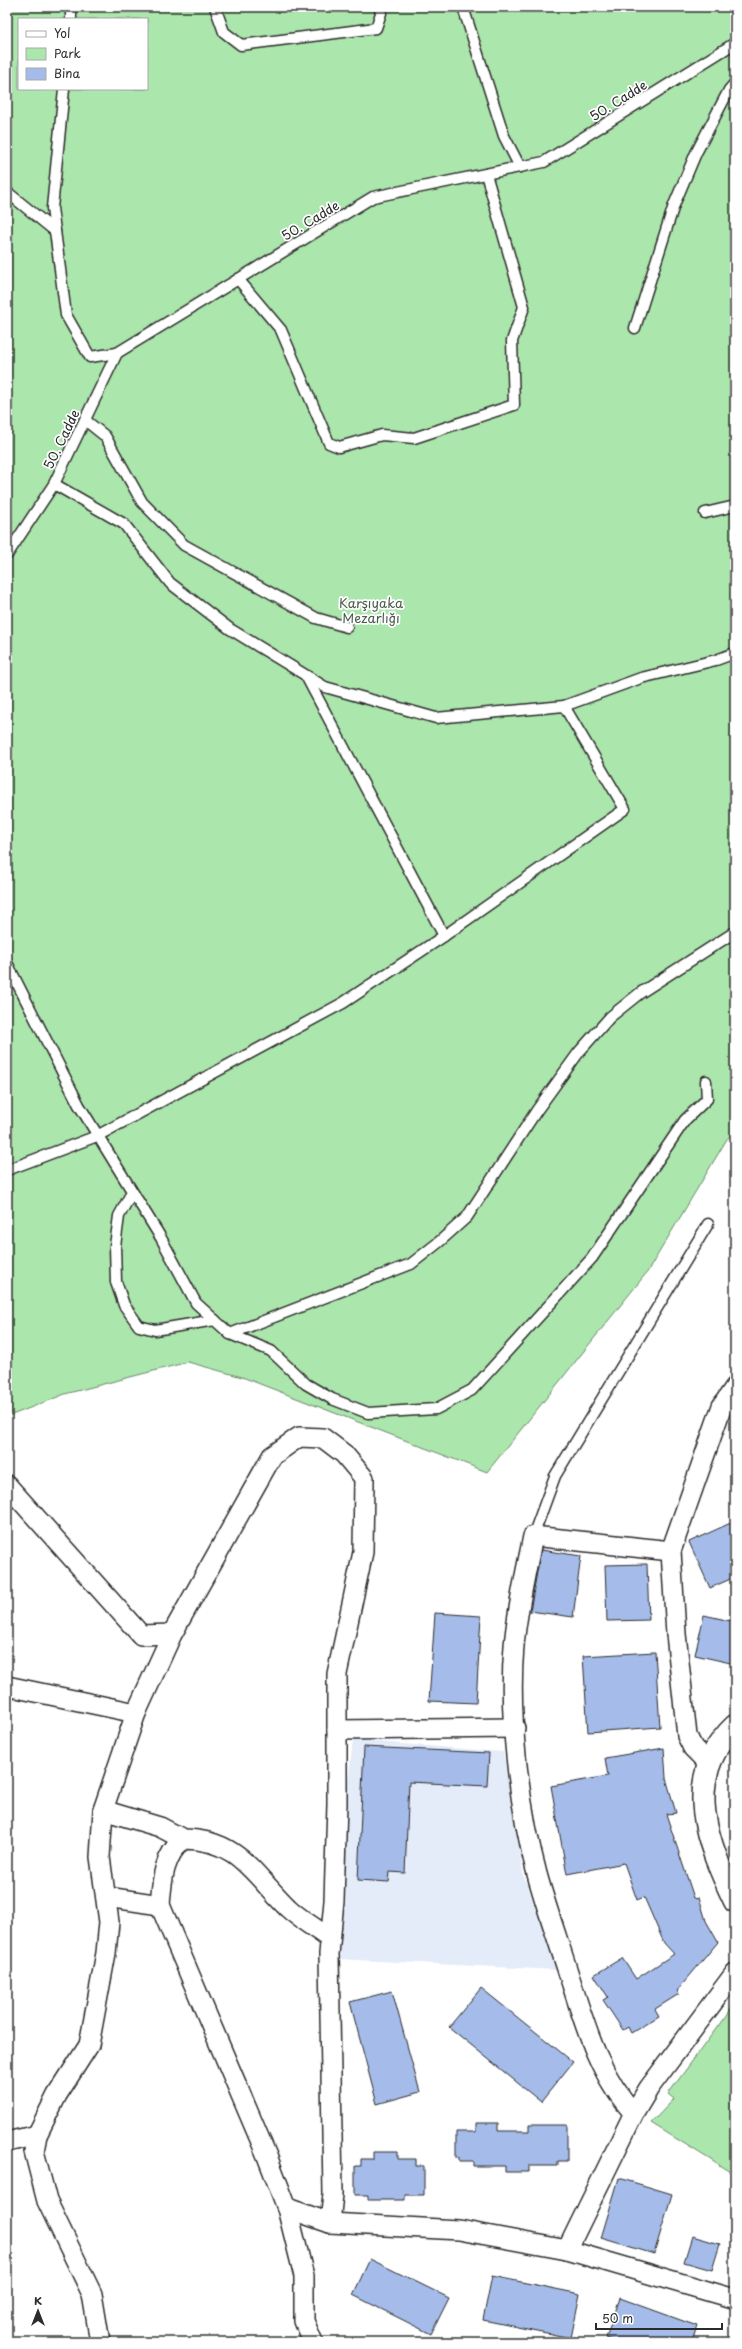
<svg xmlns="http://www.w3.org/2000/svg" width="742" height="2349" font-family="'Playpen Sans',sans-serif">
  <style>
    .built { fill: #e4ebf9 }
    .green { fill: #abe6ac; stroke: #6b886c; fill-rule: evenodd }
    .building { fill: #a5bcea; stroke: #2b2b2b }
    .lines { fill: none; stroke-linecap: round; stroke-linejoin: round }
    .lane-casing { stroke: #2b2b2b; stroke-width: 13 }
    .street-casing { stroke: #2b2b2b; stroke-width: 22 }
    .secondary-casing { stroke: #2b2b2b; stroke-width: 25 }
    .lane { stroke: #fff; stroke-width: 10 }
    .street { stroke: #fff; stroke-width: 19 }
    .secondary { stroke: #fff; stroke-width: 22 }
    .labels { text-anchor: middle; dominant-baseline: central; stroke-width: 3.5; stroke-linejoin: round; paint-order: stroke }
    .street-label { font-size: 13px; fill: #2b2b2b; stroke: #fff }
    .park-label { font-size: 13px; fill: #4b5a4b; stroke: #fff }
  </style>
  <rect width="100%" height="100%" fill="#fff"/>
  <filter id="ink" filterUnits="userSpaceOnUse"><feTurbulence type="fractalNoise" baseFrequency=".025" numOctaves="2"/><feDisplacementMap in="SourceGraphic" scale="8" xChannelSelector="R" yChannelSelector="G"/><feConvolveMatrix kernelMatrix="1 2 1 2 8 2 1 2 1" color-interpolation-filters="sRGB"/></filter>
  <g filter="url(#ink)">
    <polygon class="built" points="353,1740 503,1752 523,1873 557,1970 338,1959 343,1825"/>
    <g class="green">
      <path d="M7,7h728v1124l-8,8 -79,132 -161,201 -245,-95 -54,-15 -123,32 -58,23zM19,19h128v70h-128z"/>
      <polygon points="735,2003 735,2175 651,2123 674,2099 668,2094"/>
    </g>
    <g class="building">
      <polygon points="735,1521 735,1577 710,1588 689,1542"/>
      <polygon points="541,1550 581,1556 573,1617 530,1611"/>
      <polygon points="647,1564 649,1620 607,1621 605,1565"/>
      <polygon points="435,1613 481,1616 476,1703 429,1701"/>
      <polygon points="704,1615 735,1622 735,1664 695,1655"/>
      <polygon points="655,1652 660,1727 588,1732 583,1656"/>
      <polygon points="364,1747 489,1753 487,1786 409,1782 405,1873 390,1872 389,1882 358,1880"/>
      <polygon points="664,1748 666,1778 676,1813 666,1814 694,1898 699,1897 706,1921 718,1942 677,1991 679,1994 655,2009 659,2016 631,2033 628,2027 623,2030 603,2000 608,1997 594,1975 622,1958 636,1979 674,1954 664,1943 644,1897 637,1900 624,1863 567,1874 551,1786 608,1776 605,1758"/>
      <polygon points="481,1988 573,2062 541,2102 449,2027"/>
      <polygon points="392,1991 420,2092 377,2104 350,2002"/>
      <polygon points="476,2123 498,2123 498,2131 529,2131 529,2125 567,2125 567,2161 558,2161 558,2166 529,2166 529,2172 505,2172 505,2166 473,2166 473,2161 459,2161 459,2157 456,2157 456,2132 476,2132"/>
      <polygon points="373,2152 398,2152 398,2159 416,2159 416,2166 424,2166 424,2195 405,2195 405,2200 368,2200 368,2195 355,2195 355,2166 361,2166 361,2159 373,2159"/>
      <polygon points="619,2178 672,2194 654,2254 601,2238"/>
      <polygon points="692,2236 720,2244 712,2270 684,2262"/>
      <polygon points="370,2259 449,2298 431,2334 353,2295"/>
      <polygon points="492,2276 580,2294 571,2338 483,2320"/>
      <polygon points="620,2298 697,2326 692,2342 616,2342 606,2338"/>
    </g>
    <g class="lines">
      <defs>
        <g id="lane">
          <polyline points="215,7 224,32 241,45 376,28 381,13 379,7"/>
          <polyline points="463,7 504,136 520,167"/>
          <polyline points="71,19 71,7"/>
          <polyline points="64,89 52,208 66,315 90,357 117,353"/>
          <polyline points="7,192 55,231"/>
          <polyline points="238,279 281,330 329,443 339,447 382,435 414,438 514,405 512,341 524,307 486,174"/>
          <polyline points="635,328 674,205 696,153 729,90 735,83"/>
          <polyline points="85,420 105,436 142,502 184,545 316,618 347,627"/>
          <polyline points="54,484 124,524 170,583 230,629 325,687 436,718 564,706 641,678 716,660 735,653"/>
          <polyline points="705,513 735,506"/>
          <polyline points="7,555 54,484 117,353 373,197 544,162 735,43"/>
          <polyline points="306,676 444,936"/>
          <polyline points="7,963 79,1105 161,1238 196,1303 230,1334 411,1264 439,1242 467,1217 537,1110 579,1052 610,1017 640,993 735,932"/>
          <polyline points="7,1170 97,1136 343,1003 444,936 625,809 564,706"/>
          <polyline points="132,1192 119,1216 115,1246 116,1282 124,1305 139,1326 155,1330 215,1320"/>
          <polyline points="230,1334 271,1351 306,1384 332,1399 368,1413 436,1409 472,1390 592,1258 685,1120 707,1099 706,1081"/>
          <polyline points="533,1536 555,1476 708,1224"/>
        </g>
        <g id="street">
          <polyline points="7,1485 141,1635 172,1634"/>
          <polyline points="7,1686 136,1713"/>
          <polyline points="337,1730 515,1728"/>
          <polyline points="710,1765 693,1748 687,1736 676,1634 671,1551 722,1406 735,1387"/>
          <polyline points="103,1810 160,1827 183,1839"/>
          <polyline points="107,1897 160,1905 267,2156 287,2208 304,2276 304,2321 313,2342"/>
          <path d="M160,1905c2,-25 3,-48 23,-66 55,0 70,35 105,69 13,12 29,21 42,31"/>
          <path d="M634,2113c-36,-38 -50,-91 -66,-141 -10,-32 -22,-65 -31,-98 -18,-67 -29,-159 -23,-228 3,-37 12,-74 19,-110l138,15"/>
          <polyline points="7,2142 37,2135"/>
          <polyline points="287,2208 330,2223 459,2230 567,2250 735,2299"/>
          <polyline points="567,2250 634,2113 649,2088 735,1973"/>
          <polyline points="100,2342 92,2294 47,2201 34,2151 37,2135 57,2095 89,2045 106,1953 109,1922 100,1857 103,1810 136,1713 172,1634 272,1456 299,1437 323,1438 344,1454 364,1478 363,1552 337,1674 337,1804 334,1901 329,1954 333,2194 330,2223"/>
        </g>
        <path id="secondary" d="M735,1726c-55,52 -27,119 0,175"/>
      </defs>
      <use href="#lane" class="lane-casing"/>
      <use href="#street" class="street-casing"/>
      <use href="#secondary" class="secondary-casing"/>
      <use href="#lane" class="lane"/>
      <use href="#street" class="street"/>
      <use href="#secondary" class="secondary"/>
    </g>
  </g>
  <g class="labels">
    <g class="street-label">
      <text transform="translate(618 100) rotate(-32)">50. Cadde</text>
      <text transform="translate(310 220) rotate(-31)">50. Cadde</text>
      <text transform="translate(61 439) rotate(-64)">50. Cadde</text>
    </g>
    <g class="park-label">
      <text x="371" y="602">Karşıyaka<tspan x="371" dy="15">Mezarlığı</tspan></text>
    </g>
  </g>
  <rect width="742" height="2349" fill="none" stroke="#fff" stroke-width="24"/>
  <rect x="12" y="12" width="718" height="2325" fill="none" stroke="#2b2b2b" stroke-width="1.5" filter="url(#ink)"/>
  <rect x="18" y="18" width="130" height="72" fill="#ffffff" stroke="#aaaaaa"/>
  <rect x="26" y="31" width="20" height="6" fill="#ffffff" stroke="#aaaaaa"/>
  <text x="54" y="38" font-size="12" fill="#2b2b2b">Yol</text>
  <rect x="26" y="48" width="20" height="12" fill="#abe6ac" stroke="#aaaaaa"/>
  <text x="54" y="58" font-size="12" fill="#2b2b2b">Park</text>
  <rect x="26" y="68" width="20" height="12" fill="#a5bcea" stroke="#aaaaaa"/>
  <text x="54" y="78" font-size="12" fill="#2b2b2b">Bina</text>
  <g transform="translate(38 2311)" stroke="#ffffff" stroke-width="3" paint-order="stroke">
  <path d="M0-3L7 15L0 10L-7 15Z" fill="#2b2b2b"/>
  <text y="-6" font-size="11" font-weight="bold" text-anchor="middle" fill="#2b2b2b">K</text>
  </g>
  <path d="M596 2323v6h126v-6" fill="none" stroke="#2b2b2b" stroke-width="2"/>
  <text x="602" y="2323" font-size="12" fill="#2b2b2b" stroke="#ffffff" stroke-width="3" paint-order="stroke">50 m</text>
</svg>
